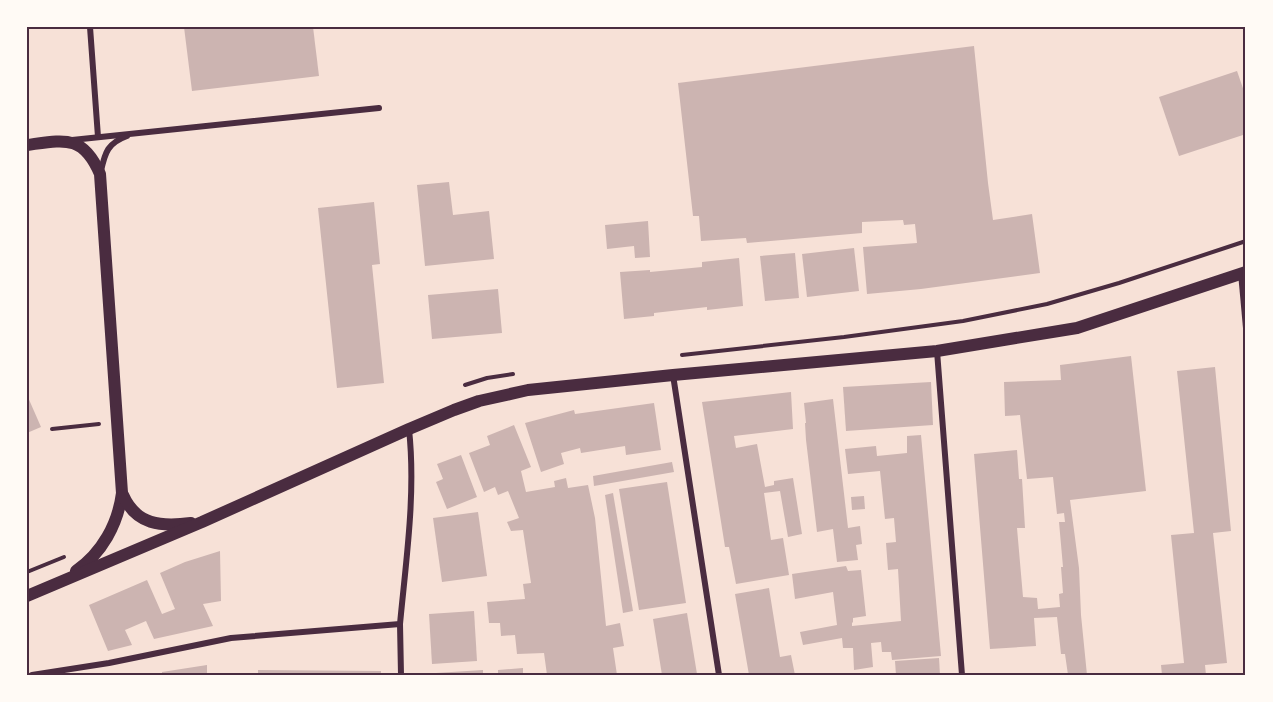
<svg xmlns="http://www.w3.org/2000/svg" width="1273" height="702" font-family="'Titillium Web',sans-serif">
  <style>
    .building { fill: #ccb4b1 }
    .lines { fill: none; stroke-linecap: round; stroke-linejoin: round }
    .path { stroke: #4a2c40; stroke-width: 4 }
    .minor { stroke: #4a2c40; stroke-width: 6 }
    .secondary { stroke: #4a2c40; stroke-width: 12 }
    .neatline { fill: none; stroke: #4a2c40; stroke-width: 2 }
  </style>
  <rect width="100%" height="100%" fill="#f7e1d7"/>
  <g class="building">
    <polygon points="184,27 313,27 319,76 192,91"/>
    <polygon points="974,46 988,183 993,220 1032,214 1040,273 921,289 867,294 863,247 917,243 915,224 904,225 903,220 862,222 862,233 747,243 746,238 701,241 699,216 693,216 678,83"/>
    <polygon points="1237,71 1246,97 1246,134 1179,156 1159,97"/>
    <polygon points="449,182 453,215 489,211 494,259 425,266 417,185"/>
    <polygon points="374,202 380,264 372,265 384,383 337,388 318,208"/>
    <polygon points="648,221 650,257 635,258 634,246 607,249 605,225"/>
    <polygon points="854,248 859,291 807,297 802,254"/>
    <polygon points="795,253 799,298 765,301 760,256"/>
    <polygon points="739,258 743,306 707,310 707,307 654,313 654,316 624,319 620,272 650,270 650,272 702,267 702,262"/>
    <polygon points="498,289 502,333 432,339 428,295"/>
    <polygon points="1131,356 1146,491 1070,500 1079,568 1081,615 1087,675 1068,675 1065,654 1061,654 1057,617 1034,618 1036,646 990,649 974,454 1017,450 1019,479 1022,479 1025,528 1017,528 1023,597 1037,598 1038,609 1060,607 1059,594 1063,593 1061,567 1063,567 1059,522 1065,522 1064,513 1057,514 1053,477 1027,479 1020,415 1005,416 1004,382 1061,380 1060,365"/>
    <polygon points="1215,367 1231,531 1213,533 1227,663 1205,665 1206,675 1162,675 1161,665 1184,663 1171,535 1194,533 1177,371"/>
    <polygon points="931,382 933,425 846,431 843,387"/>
    <polygon points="791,392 793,429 734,436 736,448 757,444 765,487 774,485 774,481 793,478 802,534 788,537 780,491 764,493 771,540 783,538 789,575 736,584 729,547 725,547 702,402"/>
    <polygon points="27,395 41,427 27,433"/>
    <polygon points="833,399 848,528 860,526 862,544 856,545 858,560 837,562 833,529 817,532 806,440 805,423 806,423 804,403"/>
    <polygon points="654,403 661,450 626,455 625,446 581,453 580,448 561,453 564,464 541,472 525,423 574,410 575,414"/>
    <polygon points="514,425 531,467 521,471 526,492 555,487 554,481 566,478 568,488 588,485 595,518 606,626 620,623 624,646 613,648 617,675 547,675 544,653 517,654 515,635 501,636 500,623 489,623 487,602 525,599 523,584 531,583 523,530 511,531 507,522 519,518 508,491 498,495 495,487 484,492 469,453 490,445 487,436"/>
    <polygon points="921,435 941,656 892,660 891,652 882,652 881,642 871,643 873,667 854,670 853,648 843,648 842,638 803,645 800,632 837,625 833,592 795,599 792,574 846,566 848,571 861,570 866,616 853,618 853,622 852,623 852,626 901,621 898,569 888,570 886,543 896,542 894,518 885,519 880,471 848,474 845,449 876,446 877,456 907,453 907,436"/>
    <polygon points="461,455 477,497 447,509 436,482 443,479 437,464"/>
    <polygon points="672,462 674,472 594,486 593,476"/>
    <polygon points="667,482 686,603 639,610 619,489"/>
    <polygon points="613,493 633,611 623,613 605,495"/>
    <polygon points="864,496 865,509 852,510 851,497"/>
    <polygon points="478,512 487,576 442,582 433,518"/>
    <polygon points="220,551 221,601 203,604 213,626 154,639 146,621 125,630 132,645 108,651 89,605 147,580 162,614 175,609 160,573 185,562"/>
    <polygon points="769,588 780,657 791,655 795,675 749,675 735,594"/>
    <polygon points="474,611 477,661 432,664 429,614"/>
    <polygon points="687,613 697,674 662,675 653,619"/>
    <polygon points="939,658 940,675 896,675 895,661"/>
    <polygon points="207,665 207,675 162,675 162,672"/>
    <polygon points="523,668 523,675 498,675 498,670"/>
    <polygon points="258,670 381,671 381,675 258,675"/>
    <polygon points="483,670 483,675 436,675 436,673"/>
  </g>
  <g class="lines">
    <g class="path">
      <polyline points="682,355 844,337 963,321 1047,304 1119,283 1246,241"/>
      <polyline points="465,385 487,378 513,374"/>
      <polyline points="52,429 99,424"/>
      <polyline points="27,572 64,557"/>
    </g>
    <g class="minor">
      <polyline points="90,27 98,137"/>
      <polyline points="72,140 379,108"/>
      <path d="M101,171c4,-19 7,-28 26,-35"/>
      <polyline points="1241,273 1246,328"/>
      <polyline points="937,351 962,675"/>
      <polyline points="673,375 719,675"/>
      <polyline points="400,624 401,675"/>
      <path d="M32,675l77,-12 122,-25 169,-14c6,-64 16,-130 9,-195"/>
    </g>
    <g class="secondary">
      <path d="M27,145c37,-5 56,-11 73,29l22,319c-4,31 -20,60 -46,78"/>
      <path d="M123,495c13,30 38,32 68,28"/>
      <polyline points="27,596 202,522 409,429 454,410 479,401 528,390 673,375 937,351 1077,328 1246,272"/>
    </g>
  </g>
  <rect width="1273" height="702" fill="none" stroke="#fffaf5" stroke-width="57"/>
  <rect x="28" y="28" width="1216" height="646" class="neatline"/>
</svg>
